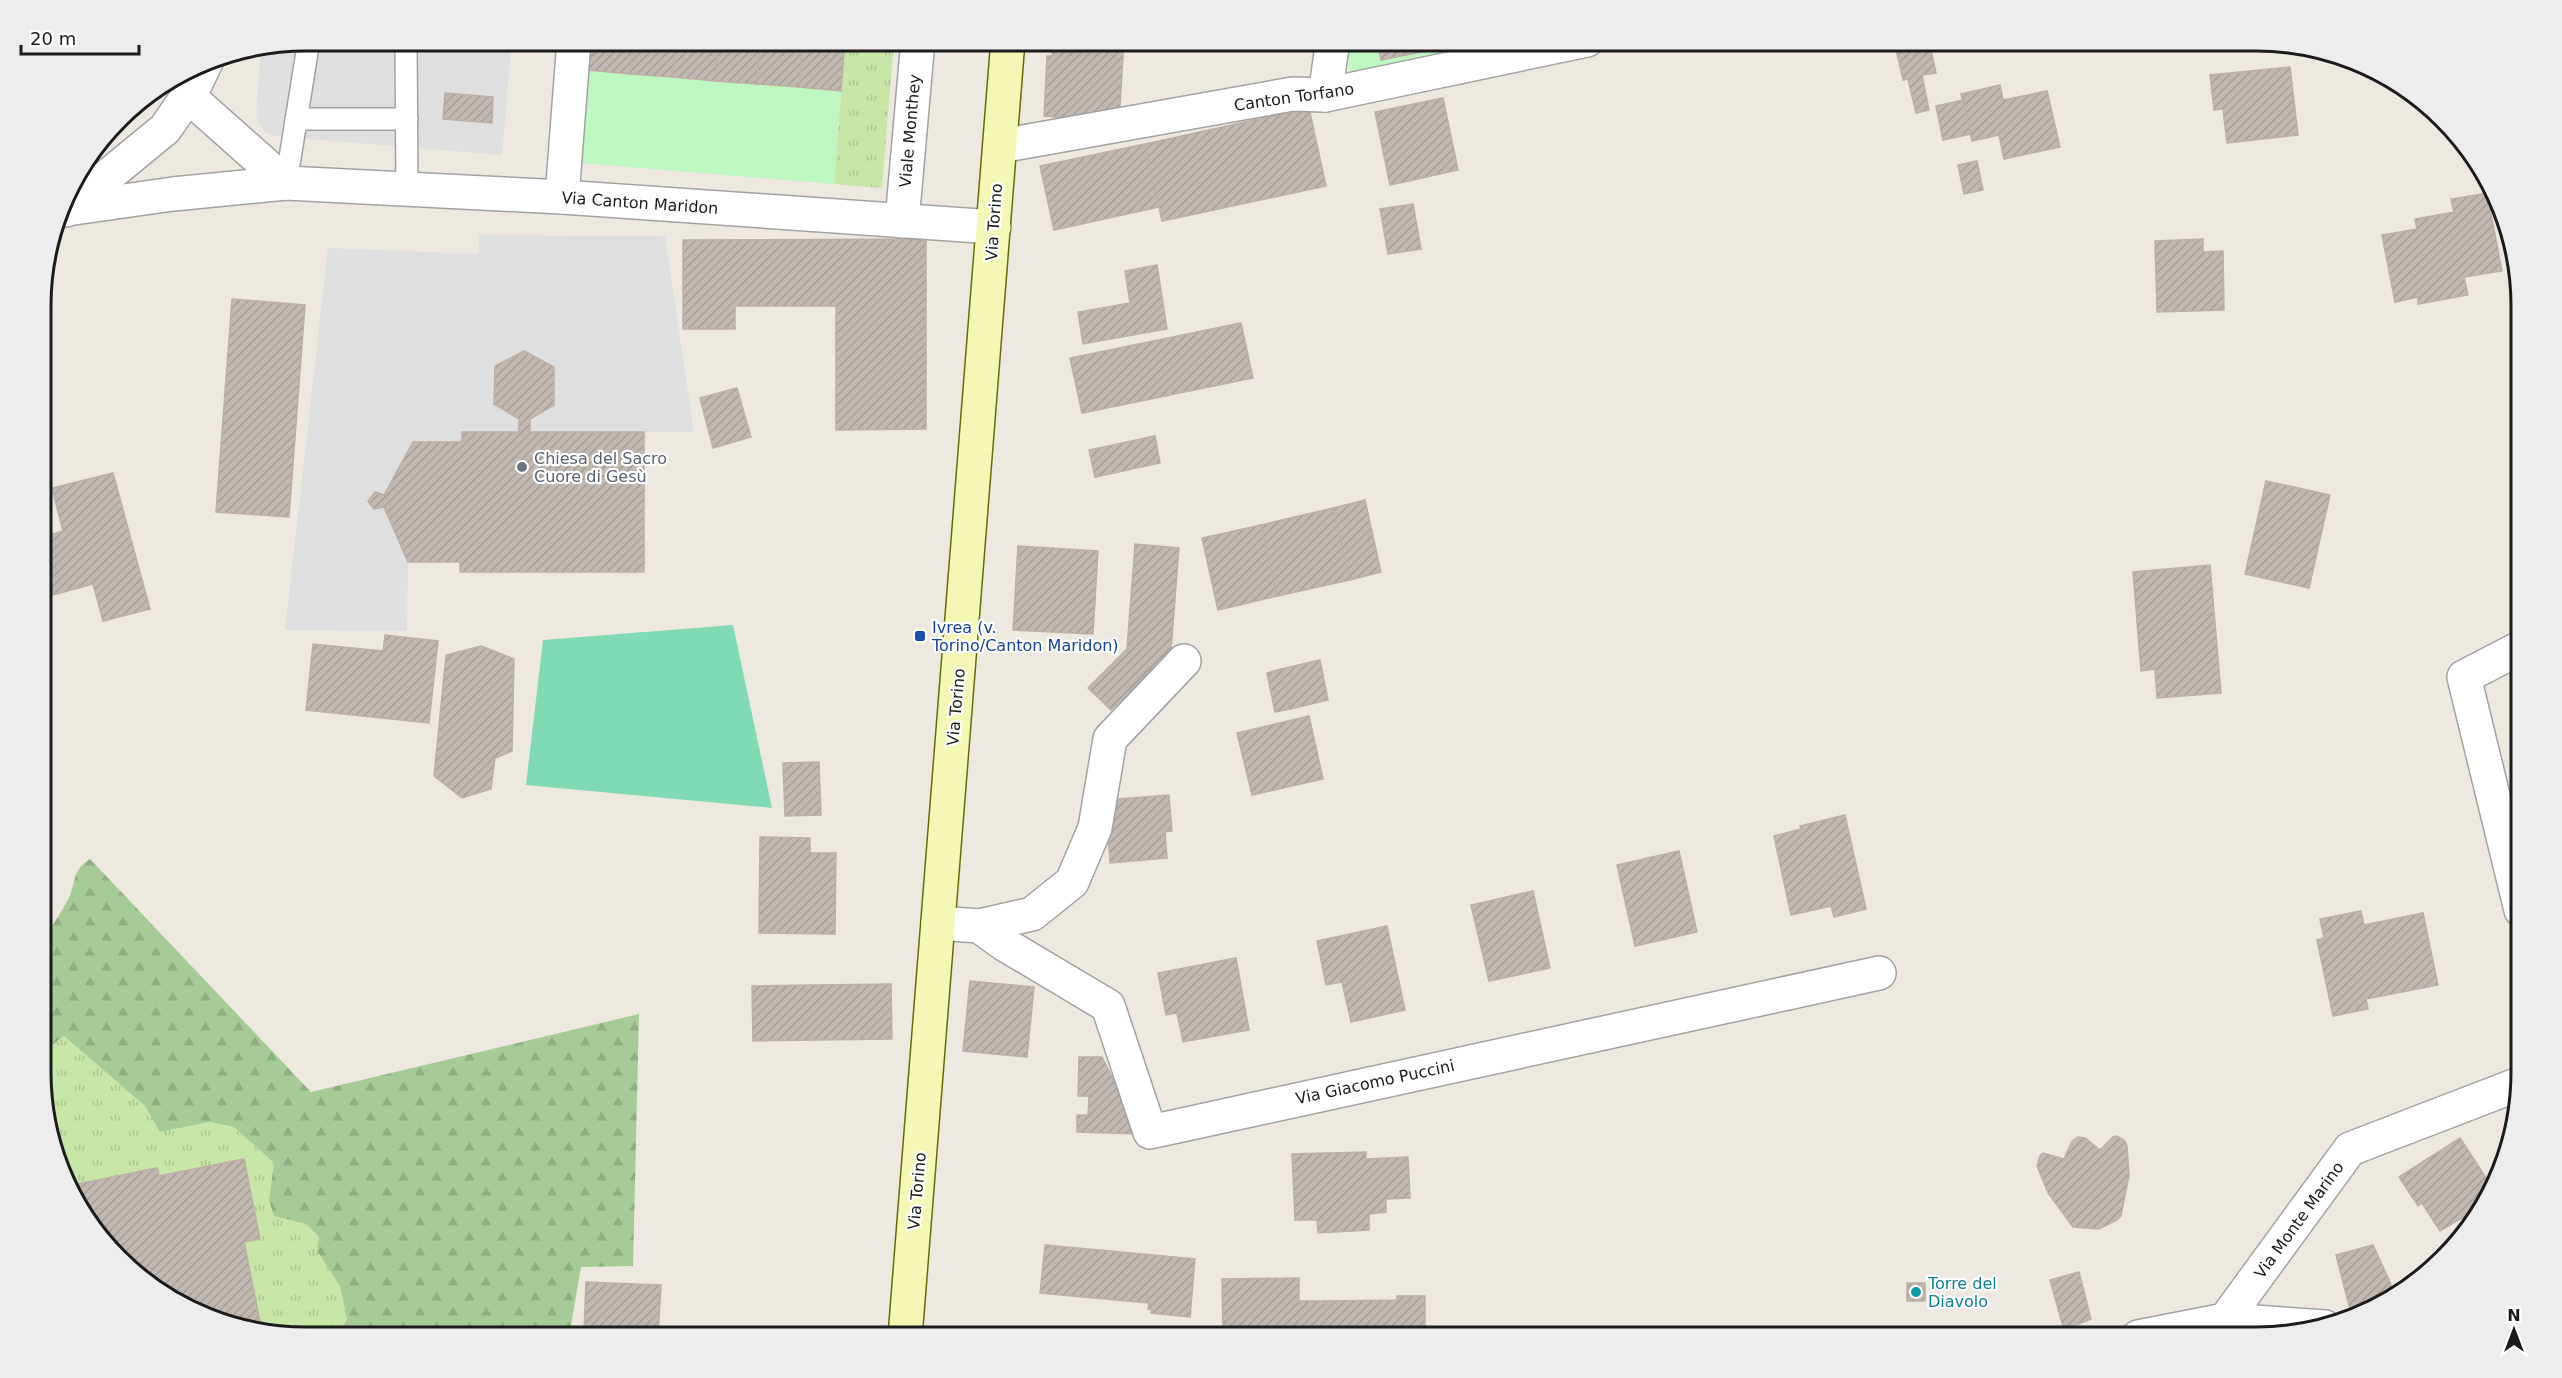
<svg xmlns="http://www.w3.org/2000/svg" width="2562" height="1378" font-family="'DejaVu Sans',sans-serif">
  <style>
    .grass { fill: url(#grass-tufts) }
    .forest { fill: url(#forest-firs) }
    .park { fill: #bef7c1 }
    .pitch { fill: #81dab6 }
    .parking { fill: #dfdfdf }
    .building { fill: url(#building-hatch); stroke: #beafa4; stroke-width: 1.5 }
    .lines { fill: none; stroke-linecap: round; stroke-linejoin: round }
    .lane-casing { stroke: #a2a2a2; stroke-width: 24 }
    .street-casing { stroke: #a2a2a2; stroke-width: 36 }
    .secondary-casing { stroke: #646d08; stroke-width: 36 }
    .lane { stroke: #fff; stroke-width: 21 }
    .street { stroke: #fff; stroke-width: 33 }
    .secondary { stroke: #f5f7b5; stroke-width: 33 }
    .worship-dot { fill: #6b7280; stroke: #fff; stroke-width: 2 }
    .transit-dot { fill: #1a4fb4; stroke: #fff; stroke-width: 2 }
    .culture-dot { fill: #0f9aa8; stroke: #fff; stroke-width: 2 }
    .labels { text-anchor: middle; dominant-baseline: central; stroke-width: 4.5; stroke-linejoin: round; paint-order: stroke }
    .street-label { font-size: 16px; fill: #1b1b1b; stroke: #fff }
    .worship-label { font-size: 16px; fill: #5b616d; stroke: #fff; text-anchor: start }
    .transit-label { font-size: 16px; fill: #164399; stroke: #fff; text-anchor: start }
    .culture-label { font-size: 16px; fill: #0d838f; stroke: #fff; text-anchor: start }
    .rim { fill: none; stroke: #1b1b1b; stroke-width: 3 }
  </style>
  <defs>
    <pattern id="grass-tufts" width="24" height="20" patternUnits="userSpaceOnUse" patternTransform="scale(1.5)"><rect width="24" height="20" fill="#c8e6a8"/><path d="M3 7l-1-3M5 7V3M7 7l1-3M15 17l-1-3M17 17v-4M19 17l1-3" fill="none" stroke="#abc590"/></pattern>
    <pattern id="forest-firs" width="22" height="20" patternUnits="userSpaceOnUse" patternTransform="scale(1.5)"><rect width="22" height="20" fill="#a7cb97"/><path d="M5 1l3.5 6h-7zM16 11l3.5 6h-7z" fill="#8fae82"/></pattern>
    <pattern id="building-hatch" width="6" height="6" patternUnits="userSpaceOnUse" patternTransform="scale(1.5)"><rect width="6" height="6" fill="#c1b8b1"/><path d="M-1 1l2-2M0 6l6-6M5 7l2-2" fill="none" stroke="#a59e98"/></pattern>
  </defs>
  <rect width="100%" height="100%" fill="#ede9e1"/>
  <g class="grass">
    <polygon points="845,41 894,41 882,188 834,184"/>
    <polygon points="64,1036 145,1106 160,1132 210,1122 234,1127 274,1163 269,1200 306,1224 319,1237 317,1251 340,1286 347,1319 336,1337 306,1337 261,1327 244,1242 260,1238 244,1159 159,1176 156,1168 68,1186 61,1173 43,1107 43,1052"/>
  </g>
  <path class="forest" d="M90,859l221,233 328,-78 -6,252 -52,1 -12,70h-233l11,-18 -7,-33 -23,-35 2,-14 -13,-13 -32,-8 -5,-16 5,-37 -40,-36 -24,-5 -50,10 -15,-26 -81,-70 -21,16 -1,-113c5,-3 26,-38 28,-44 7,-18 2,-23 20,-36z"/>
  <g class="park">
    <polygon points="1344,40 1514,41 1351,73"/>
    <polygon points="588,70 841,91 834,184 581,163"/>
  </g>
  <polygon class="pitch" points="733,625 772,808 526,785 543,640"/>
  <g class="parking">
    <polygon points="306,40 512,41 502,155 274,136 267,134 258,122 256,114 261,49"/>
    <polygon points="479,235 665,236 694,432 530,432 530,419 554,405 554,367 523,351 495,366 494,404 519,419 519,432 462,432 462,442 414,442 384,495 375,493 368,501 374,509 384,507 408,562 407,631 285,630 328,248 479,254"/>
  </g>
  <g class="building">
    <polygon points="591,40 633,40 630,74 588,70"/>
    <polygon points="633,40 676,40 673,77 630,74"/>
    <polygon points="676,40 718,40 715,81 673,77"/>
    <polygon points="718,40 760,40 757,84 715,81"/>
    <polygon points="760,40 803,40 799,87 757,84"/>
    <polygon points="803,40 845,40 841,91 799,87"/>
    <polygon points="1053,40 1124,40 1119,122 1044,116 1047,56 1052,56"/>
    <polygon points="1377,40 1480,40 1381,60"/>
    <polygon points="1894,40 1932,40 1929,41 1936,73 1922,75 1929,110 1916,113 1908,79 1903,80"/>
    <polygon points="2290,67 2298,135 2227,143 2223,109 2214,110 2210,75"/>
    <polygon points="2000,85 2003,100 2047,91 2060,147 2004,159 1999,135 1972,141 1961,94"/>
    <polygon points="445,93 493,97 492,123 443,119"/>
    <polygon points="1443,98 1458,170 1390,185 1375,112"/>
    <polygon points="1963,100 1971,134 1943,140 1936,106"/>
    <polygon points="1309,108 1326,186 1162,221 1145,144"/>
    <polygon points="1145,144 1159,207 1054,230 1040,166"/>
    <polygon points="1977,161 1983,190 1964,194 1958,165"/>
    <polygon points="2487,193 2502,271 2464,277 2468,295 2418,304 2418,297 2395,302 2382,235 2417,229 2415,219 2454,212 2451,199"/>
    <polygon points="1413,204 1421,249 1388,254 1380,209"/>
    <polygon points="926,239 926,429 836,430 836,306 735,306 735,329 683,329 683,240"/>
    <polygon points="2203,239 2203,252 2223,251 2224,310 2157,312 2155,241"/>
    <polygon points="1157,265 1167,329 1083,344 1078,312 1130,303 1125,271"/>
    <polygon points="232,299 305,305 289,517 216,512"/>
    <polygon points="1241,323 1253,378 1082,413 1070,358"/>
    <polygon points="524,351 554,367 554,405 530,419 530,432 644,432 644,572 460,572 460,562 408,562 384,507 374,509 368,501 375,492 384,495 413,442 462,442 462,432 519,432 519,419 494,404 495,366"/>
    <polygon points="737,388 751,437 713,448 700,398"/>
    <polygon points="1155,436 1160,463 1095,477 1089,450"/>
    <polygon points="113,473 150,609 103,621 93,584 42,598 42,537 63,531 52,488"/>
    <polygon points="2266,481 2330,495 2309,588 2245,574"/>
    <polygon points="1365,500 1381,572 1350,580 1333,508"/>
    <polygon points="1333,508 1350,580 1277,596 1261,525"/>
    <polygon points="1261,525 1277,596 1218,610 1202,538"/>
    <polygon points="1135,544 1179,548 1171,650 1111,710 1088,688 1127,649"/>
    <polygon points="1018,546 1098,551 1093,634 1013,630"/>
    <polygon points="2210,565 2221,693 2157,698 2155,669 2141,671 2133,572"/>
    <polygon points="385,635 438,641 429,723 306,710 313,644 383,651"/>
    <polygon points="481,646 514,659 512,751 495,758 491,789 462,798 434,776 446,655"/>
    <polygon points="1320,660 1328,700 1290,709 1281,669"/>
    <polygon points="1281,669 1290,709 1275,712 1267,673"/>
    <polygon points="1309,716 1323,779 1252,795 1237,733"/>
    <polygon points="819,762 821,815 785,816 783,763"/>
    <polygon points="1169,795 1172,831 1165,832 1167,858 1110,863 1106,800"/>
    <polygon points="1845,815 1866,909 1834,917 1831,906 1791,915 1774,836 1801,829 1800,826"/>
    <polygon points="760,837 810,838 810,853 836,853 835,934 759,933"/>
    <polygon points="1679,851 1697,932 1635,946 1617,865"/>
    <polygon points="1533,891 1550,968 1489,981 1471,905"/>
    <polygon points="2361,911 2364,925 2423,913 2438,985 2366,999 2368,1009 2333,1016 2317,940 2324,938 2320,919"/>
    <polygon points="1387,926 1405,1010 1351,1022 1342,982 1326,985 1317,941"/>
    <polygon points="1236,958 1249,1030 1183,1042 1177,1013 1166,1015 1158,973"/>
    <polygon points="970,981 1034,987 1027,1057 963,1051"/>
    <polygon points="891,984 892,1039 753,1041 752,986"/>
    <polygon points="1079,1057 1102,1057 1140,1134 1077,1132 1077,1115 1088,1115 1089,1096 1078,1096"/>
    <polygon points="2078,1137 2085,1138 2100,1150 2113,1137 2117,1136 2125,1141 2127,1146 2129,1175 2121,1216 2117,1220 2099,1229 2073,1227 2048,1193 2037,1166 2040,1156 2043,1153 2064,1159 2072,1141"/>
    <polygon points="2460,1138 2494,1190 2475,1218 2469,1222 2465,1216 2440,1231 2422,1203 2418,1206 2399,1177"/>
    <polygon points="1366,1152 1366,1159 1408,1157 1410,1198 1386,1199 1386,1212 1369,1214 1369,1230 1318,1233 1317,1220 1295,1220 1292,1154"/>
    <polygon points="244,1159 260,1239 244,1242 261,1327 188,1310 95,1233 68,1186 157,1168 159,1176"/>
    <polygon points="1045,1245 1195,1259 1190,1317 1151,1313 1152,1310 1148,1309 1149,1303 1040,1293"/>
    <polygon points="2373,1245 2390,1282 2394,1297 2352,1317 2336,1255"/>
    <polygon points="2079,1272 2091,1319 2064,1330 2050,1280"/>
    <polygon points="1299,1278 1299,1301 1325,1301 1326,1337 1223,1337 1222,1279"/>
    <polygon points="586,1282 661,1285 658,1336 584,1333"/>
    <rect x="1907" y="1283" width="18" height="18"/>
    <polygon points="1397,1296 1425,1296 1425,1337 1326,1337 1325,1301 1397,1300"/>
  </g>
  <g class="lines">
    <defs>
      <g id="lane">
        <polyline points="406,40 407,190"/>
        <polyline points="296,119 407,119"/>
        <polyline points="286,183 309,40"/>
      </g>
      <g id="street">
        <polyline points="1325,95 1333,40"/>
        <polyline points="188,96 286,183"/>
        <polyline points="1000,146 1293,94 1325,95 1587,40"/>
        <polyline points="562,197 574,40"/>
        <polyline points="67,209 173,194 286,183 562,197 994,227"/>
        <polyline points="66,210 165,129 194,87 207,60"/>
        <polyline points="902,221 918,40"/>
        <polyline points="2520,648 2464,677 2521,910"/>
        <polyline points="938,923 979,926 1004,944 1108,1006 1150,1132 1879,973"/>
        <polyline points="979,926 1032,914 1072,882 1095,828 1110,739 1184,661"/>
        <polyline points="2225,1320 2325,1327"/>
        <polyline points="2138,1337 2225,1320 2350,1149 2519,1084"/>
      </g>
      <polyline id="secondary" points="905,1337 1008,40"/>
    </defs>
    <use href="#lane" class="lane-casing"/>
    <use href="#street" class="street-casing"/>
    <use href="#secondary" class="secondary-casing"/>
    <use href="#lane" class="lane"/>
    <use href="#street" class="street"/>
    <use href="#secondary" class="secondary"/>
  </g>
  <circle class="worship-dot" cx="522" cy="467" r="6"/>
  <rect class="transit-dot" x="914" y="630" width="12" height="12" rx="3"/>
  <circle class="culture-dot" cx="1916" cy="1292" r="6"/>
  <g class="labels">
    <g class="street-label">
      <text transform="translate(1294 97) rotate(-8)">Canton Torfano</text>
      <text transform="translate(910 131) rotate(-85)">Viale Monthey</text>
      <text transform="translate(640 203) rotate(4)">Via Canton Maridon</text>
      <text transform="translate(994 222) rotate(-86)">Via Torino</text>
      <text transform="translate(956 707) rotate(-85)">Via Torino</text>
      <text transform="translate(1375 1082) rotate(-12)">Via Giacomo Puccini</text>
      <text transform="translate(917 1191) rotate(-85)">Via Torino</text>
      <text transform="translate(2299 1220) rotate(-54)">Via Monte Marino</text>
    </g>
    <g class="worship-label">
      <text x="534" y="458">Chiesa del Sacro<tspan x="534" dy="18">Cuore di Gesù</tspan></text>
    </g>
    <g class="transit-label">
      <text x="932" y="627">Ivrea (v.<tspan x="932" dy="18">Torino/Canton Maridon)</tspan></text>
    </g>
    <g class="culture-label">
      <text x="1928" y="1283">Torre del<tspan x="1928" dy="18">Diavolo</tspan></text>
    </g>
  </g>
  <path d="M0 0H2562V1378H0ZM306 51H2256A255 255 0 0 1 2511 306V1072A255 255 0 0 1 2256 1327H306A255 255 0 0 1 51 1072V306A255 255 0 0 1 306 51Z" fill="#ededed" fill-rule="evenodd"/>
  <path class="rim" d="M306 51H2256A255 255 0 0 1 2511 306V1072A255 255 0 0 1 2256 1327H306A255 255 0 0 1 51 1072V306A255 255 0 0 1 306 51Z"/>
  <g transform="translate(2514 1330)" stroke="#ffffff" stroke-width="4.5" paint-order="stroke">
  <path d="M0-4.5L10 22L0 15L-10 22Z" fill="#1b1b1b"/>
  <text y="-9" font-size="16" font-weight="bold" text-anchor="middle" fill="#1b1b1b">N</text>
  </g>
  <path d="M21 45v9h118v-9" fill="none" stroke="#1b1b1b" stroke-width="3"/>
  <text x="30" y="45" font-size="18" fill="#1b1b1b" stroke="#ffffff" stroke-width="4.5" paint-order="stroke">20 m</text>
</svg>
